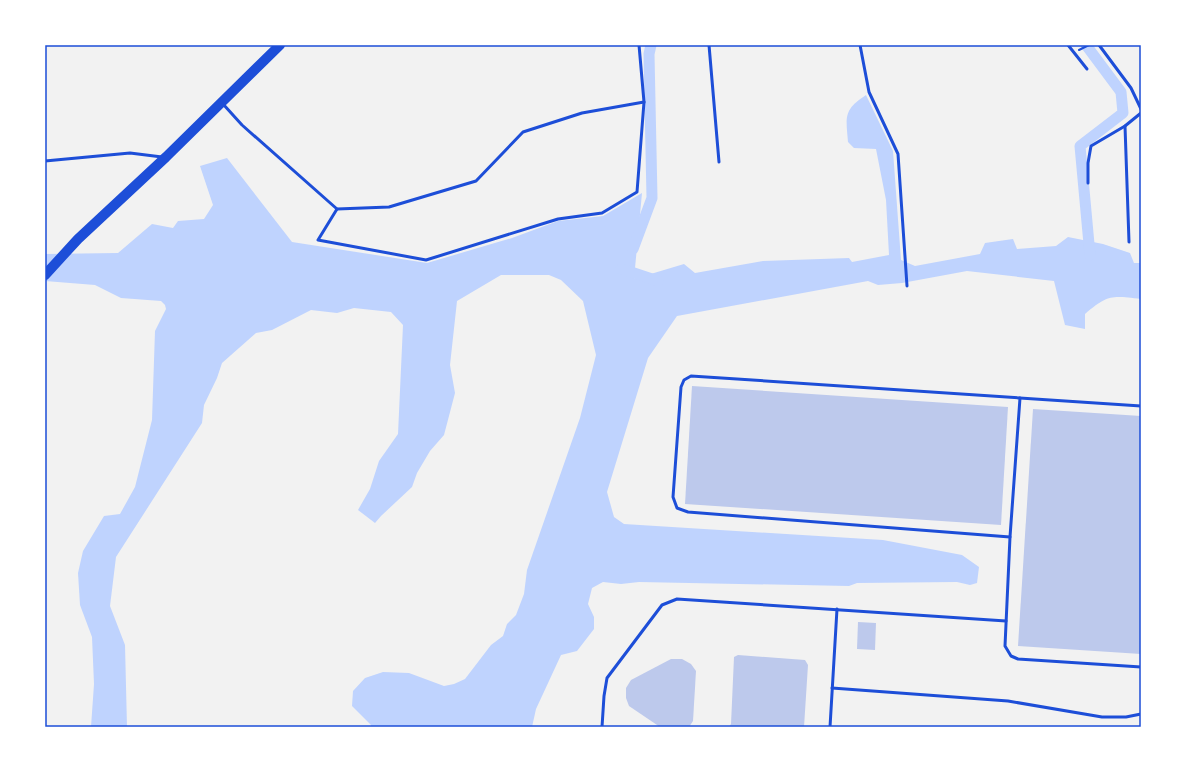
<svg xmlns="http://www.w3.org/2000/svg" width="1186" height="772" font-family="'Nunito Sans',sans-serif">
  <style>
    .water { fill: #bfd3fe }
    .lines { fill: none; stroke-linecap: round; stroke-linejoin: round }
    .canal { stroke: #bfd3fe; stroke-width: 11 }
    .building { fill: #bdc9ec }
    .path { stroke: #1d4ed8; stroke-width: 2 }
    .service { stroke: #1d4ed8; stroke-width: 3 }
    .primary { stroke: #1d4ed8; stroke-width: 10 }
    .neatline { fill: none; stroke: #1d4ed8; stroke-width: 1.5 }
  </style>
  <rect width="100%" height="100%" fill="#f2f2f2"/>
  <path class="water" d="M866,95l27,56 8,109 14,6 65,-12 5,-11 28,-4 4,10 39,-3 12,-9 35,7 27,9 4,10h7v36c-30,-3 -32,-5 -56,15v15l-20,-4 -11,-44 -87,-10 -65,12 -24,2 -10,-4 -191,35 -29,42 -41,134 7,25 10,7 259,16 79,15 17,12 -2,16 -7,2 -13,-3 -100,1 -8,3 -210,-4 -18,2 -18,-2 -11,6 -4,16 6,13v12l-17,22 -16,4 -25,54 -4,18h-161v-2l-19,-19 1,-15 12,-13 18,-6 26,1 35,13 10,-2 11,-5 26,-34 12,-9 4,-12 9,-9 8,-21 3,-24 53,-152 16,-63 -13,-54 -22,-21 -12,-5h-48l-44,26 -7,64 5,28 -11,42 -14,16 -13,22 -5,14 -31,29 -6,7 -17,-13 12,-21 9,-28 19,-27 5,-109 -12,-13 -37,-4 -17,5 -26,-3 -39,20 -16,3 -34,30 -5,15 -13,27 -2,18 -86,134 -6,49 15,39 2,82h-36l3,-43 -2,-47 -12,-32 -2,-32 5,-22 21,-35 16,-2 15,-27 17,-67 3,-89 11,-22 -1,-4 -4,-4 -40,-3 -26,-13 -50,-4v-27l73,-1 34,-29 21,4 5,-7 26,-2 9,-14 -13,-39 27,-8 65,84 135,21 85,-25 46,-17 45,-5 39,-23 -8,86 50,-15 11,9 68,-12 86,-3 3,4 37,-7 -3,-55 -10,-51 -22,-1 -6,-6c-2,-25 -5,-32 18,-47z"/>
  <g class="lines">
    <g class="canal">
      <polyline points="1086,45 1121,92 1123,113 1080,146 1090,255"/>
      <polyline points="633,249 652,198 649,54 651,45"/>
      <polyline points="621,269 625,270 658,281"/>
    </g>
  </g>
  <g class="building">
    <polygon points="692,386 1008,407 1001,525 685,504"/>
    <polygon points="1033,409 1141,416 1141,654 1018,646"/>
    <polygon points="858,622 876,623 875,650 857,649"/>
    <polygon points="738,655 805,660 808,665 804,727 729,727 731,724 734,657"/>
    <polygon points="671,659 682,659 691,664 696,671 693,721 689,727 660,727 629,706 626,698 626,688 631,680"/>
  </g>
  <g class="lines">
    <polyline class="path" points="1079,50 1089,45"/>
    <g class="service">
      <polyline points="709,45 719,162"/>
      <polyline points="860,45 869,92 898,154 907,286"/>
      <polyline points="1068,45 1087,69"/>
      <polyline points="1099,45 1131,88 1141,109"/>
      <polyline points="223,104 242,125 337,209 389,207 476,181 523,132 582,113 644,102"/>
      <polyline points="1125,126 1129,242"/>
      <polyline points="45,161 130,153 162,157"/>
      <polyline points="1088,183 1088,163 1091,146 1125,126 1141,113"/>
      <polyline points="337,209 318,240 426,260 558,219 602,213 637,192 644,102 639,45"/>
      <polyline points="1020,398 1010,537 1005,646 1011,656 1018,659 1141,667"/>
      <polyline points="1010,537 688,512 677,508 673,497 681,387 684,380 691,376 1141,406"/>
      <polyline points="832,688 1008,701 1102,717 1126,717 1141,714"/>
      <polyline points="602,727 604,696 607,678 662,605 677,599 1006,621"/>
      <polyline points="830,727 837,609"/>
    </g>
    <polyline class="primary" points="45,275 78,239 166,157 280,45"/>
  </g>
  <rect width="1186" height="772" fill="none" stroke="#ffffff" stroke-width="92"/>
  <rect x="46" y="46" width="1094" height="680" class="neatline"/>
</svg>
